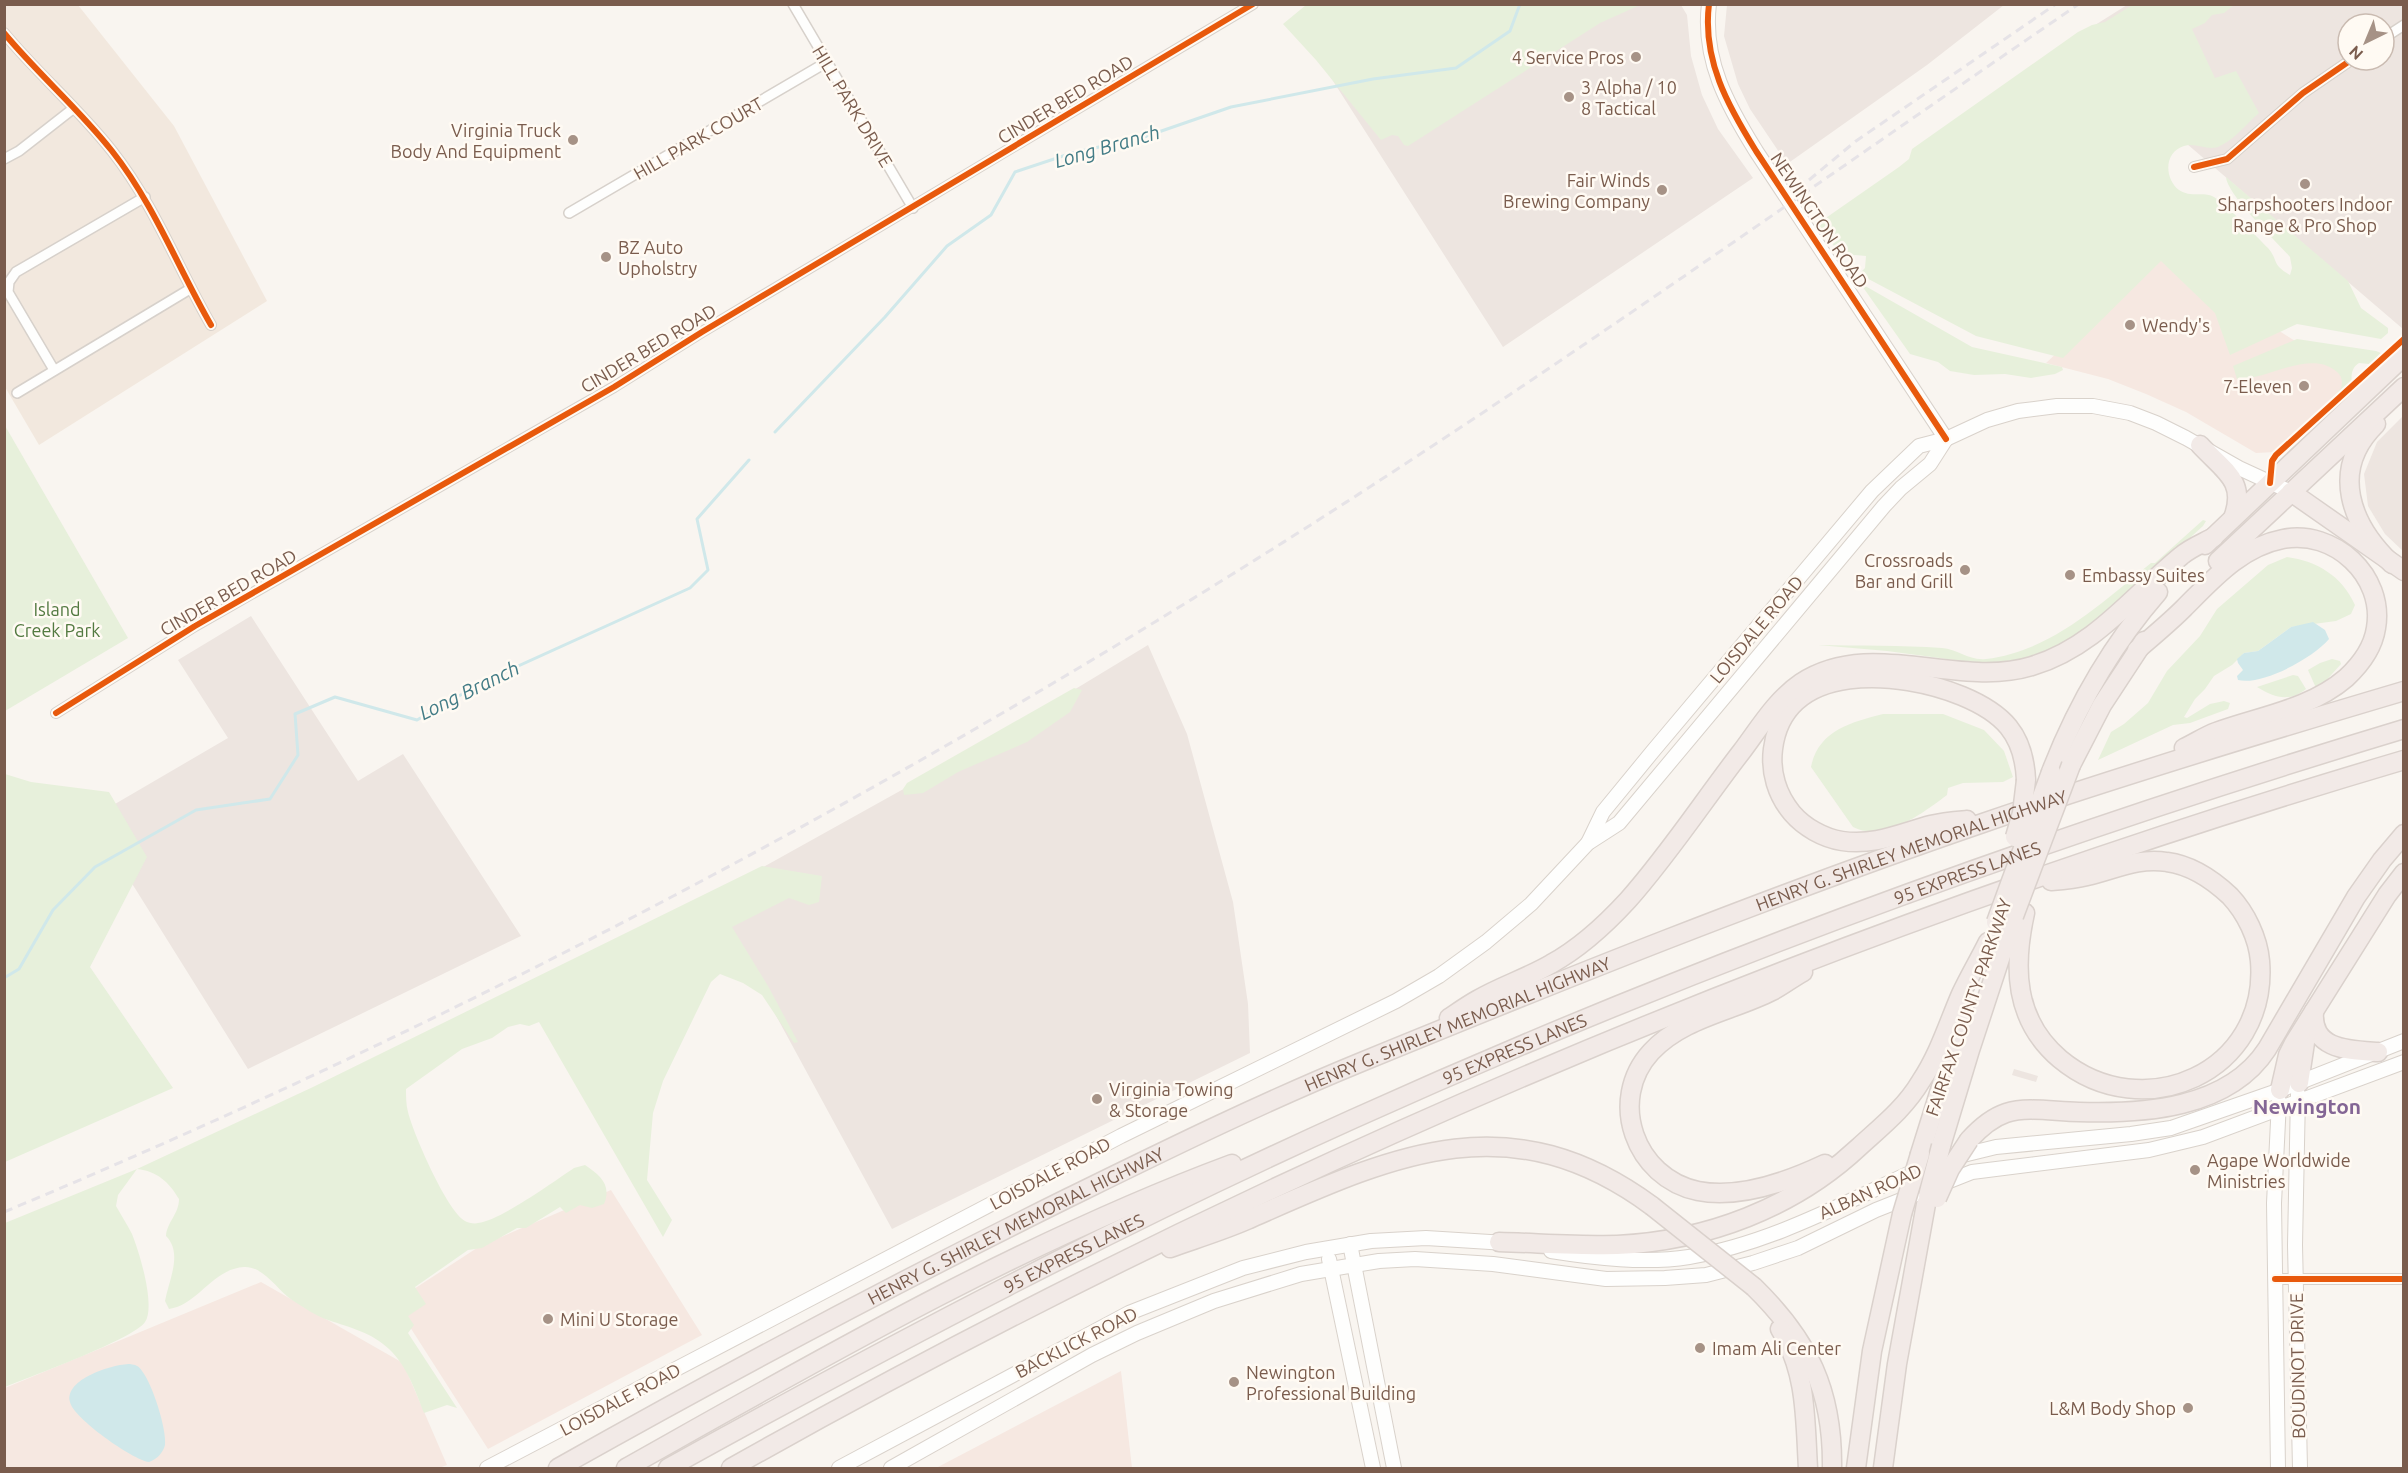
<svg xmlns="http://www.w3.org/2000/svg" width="2408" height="1473" font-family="Ubuntu,sans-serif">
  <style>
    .residential { fill: #f2e8de }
    .commercial { fill: #f6e8e1 }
    .industrial { fill: #ede5e0; fill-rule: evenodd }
    .green { fill: #e7f0db }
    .water { fill: #d0e8ea }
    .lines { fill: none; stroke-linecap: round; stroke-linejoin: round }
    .stream { stroke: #d0e8ea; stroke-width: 3 }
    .street-casing { stroke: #d7d1cb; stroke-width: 12 }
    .secondary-casing { stroke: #d9d2cb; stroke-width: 16 }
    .highway-casing { stroke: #dad1cc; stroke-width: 21 }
    .street { stroke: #fefefd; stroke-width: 9 }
    .secondary { stroke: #fefefd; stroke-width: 14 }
    .highway { stroke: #f2eae7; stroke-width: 18 }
    .rail { stroke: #e6e3e7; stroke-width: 3; stroke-dasharray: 9 6; stroke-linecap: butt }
    .highway-bridge-casing { stroke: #dad1cc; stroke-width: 21; stroke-linecap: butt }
    .highway-bridge { stroke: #f2eae7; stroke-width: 18 }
    .cycleway-casing { stroke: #fffaf3; stroke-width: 10 }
    .cycleway { stroke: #e8590c; stroke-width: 6 }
    .poi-dot { fill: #a69286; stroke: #fffaf3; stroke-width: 2 }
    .labels { text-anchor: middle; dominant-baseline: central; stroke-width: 5; stroke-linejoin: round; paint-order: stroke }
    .poi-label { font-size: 18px; fill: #7a5c4d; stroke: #fffaf3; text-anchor: start }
    .street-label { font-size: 18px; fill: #7a5c4d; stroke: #fffaf3 }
    .park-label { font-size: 18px; fill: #537a41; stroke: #fffaf3 }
    .water-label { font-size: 20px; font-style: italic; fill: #437c86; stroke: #fffaf3 }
    .quarter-label { font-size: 21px; font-weight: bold; fill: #846695; stroke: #fffaf3 }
  </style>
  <rect width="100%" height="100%" fill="#f9f5f0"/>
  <polygon class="residential" points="4,5 78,5 174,126 267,301 39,445 5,387"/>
  <g class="commercial">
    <polygon points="2160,256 2346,373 2348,384 2275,452 2256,453 2186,412 2146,394 2108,379 2046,363"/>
    <polygon points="611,1190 702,1335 488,1449 394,1302 480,1246"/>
    <polygon points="261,1282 403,1363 447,1465 439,1468 5,1468 5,1388"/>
    <polygon points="1121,1371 1132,1468 936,1468"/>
  </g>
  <g class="industrial">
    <polygon points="1327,4 1681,5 1687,15 1691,56 1702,95 1718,129 1753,178 1503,347 1296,23"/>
    <polygon points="1727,5 1727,4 2004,5 1927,65 1787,164 1750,109 1738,84 1724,36"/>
    <path d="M2127,5h276v324l-335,-287zM2348,24h36v36h-36z"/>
    <polygon points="2403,416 2403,551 2385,534 2368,506 2364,474 2377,442"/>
    <polygon points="251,616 358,781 403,754 521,936 248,1069 91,818 228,738 178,660"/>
    <polygon points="1148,645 1187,734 1233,902 1248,1004 1250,1053 892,1229 711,896 988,742"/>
    <polygon points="2014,1069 2038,1076 2036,1082 2012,1075"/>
  </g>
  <g class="green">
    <path d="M2134,4l100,1 -10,8 -12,2 -7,8 -13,6 23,49 21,-7 23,42c-13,11 -24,26 -39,33 -11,6 -24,-4 -36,0 -20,6 -20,32 -5,44 11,8 26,1 35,7 15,10 41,38 54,51 11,13 3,16 22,27l2,-7 -2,-11c-13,-15 -63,-62 -64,-80l122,104 13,27 27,20v5l-7,6 -84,-15 -67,31 -15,-42 -54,-52 -98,97 -87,-22 -117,-62 6,-6 1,-12 -11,-1 -11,3 -24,-29v-7l79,-55 10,-8 3,-10 166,-117 14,-7 13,-3z"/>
    <polygon points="1306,5 1306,4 1640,5 1600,23 1408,146 1404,145 1398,136 1392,135 1381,140 1316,60 1283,24"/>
    <polygon points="1860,283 1972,347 2062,367 2063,370 2055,374 2031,378 2005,374 1974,375 1950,371 1938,362 1910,354"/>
    <path d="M2297,339l79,12 5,2 -12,11 -10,-1c-8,5 -8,13 -7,22l-19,15 -1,-2 9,-10c2,-6 1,-12 -4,-16 -26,-24 -71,9 -100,7l-4,-13z"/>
    <polygon points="4,424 128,638 5,711 4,711"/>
    <path d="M2203,520l3,1 -3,5 -83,75 -36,29 -33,19 -38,13 -21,3 -105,-14 -69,-6c41,1 83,0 124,3 16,1 27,13 44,11 66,-8 115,-56 165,-96h4z"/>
    <path d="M2287,557c30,4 55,19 68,48l-4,9 -15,7 -45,6 -33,24 -14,2 -12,12 -18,11 -9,13 -10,10 -11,18 3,1 23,-14 14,-3 6,2 -2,6 -38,14 -17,2 -75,35 13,-28 13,-8 24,-21 19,-32 33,-35 17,-27 51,-44z"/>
    <polygon points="2332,659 2340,661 2341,664 2323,684 2316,688 2308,670 2320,663"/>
    <path d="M2293,675l5,1 8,13c-17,14 -33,8 -49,-2z"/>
    <polygon points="1074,688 1082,690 1070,712 1027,742 958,772 923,793 904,795 903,789 907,783"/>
    <path d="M1883,714h60l41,16 20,21 9,26 -10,5 -40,1 -15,5 -1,7c-24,18 -63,48 -94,32l-42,-60c7,-36 40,-45 72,-53z"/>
    <polygon points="5,774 31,782 109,792 147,857 90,967 173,1088 5,1162"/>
    <path d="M762,866l60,10 -3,26 -10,3 -20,-7 -57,29 36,59 30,56 -4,1 -32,-48 -19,-12 -23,-9 -9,8 -48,99 -10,32 -6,67 25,40 -9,17 -124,-215 -10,4 -9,-2 -12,3 -16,11 -30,11 -56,40c0,7 0,16 2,23 5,21 39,99 57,109 3,2 10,3 13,2 23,-3 75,-41 96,-55l11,-3c15,10 27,20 19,39l-12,4 -12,-3 -14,8 -6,-6 -34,21h-9l-35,20 -14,2 -53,37 11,17 -18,12 6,9 -6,8 49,75 -10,-3 -23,8c-9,-23 -17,-47 -35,-64 -18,-17 -38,-21 -61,-29 -12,-4 -25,-13 -36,-20 -15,-10 -28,-34 -48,-33 -32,2 -46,38 -75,42l-4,-8c4,-21 18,-48 1,-65 1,-14 13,-22 13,-37 -10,-17 -22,-28 -42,-30l-19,26 -2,11c5,9 11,18 16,28 7,17 24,72 13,88 -11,17 -116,55 -140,65v-164l132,-54 176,-82z"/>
  </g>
  <g class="water">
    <path d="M2313,622l12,8 4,9c-16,19 -67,47 -91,41l-1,-4 6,-6 -5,-7 -1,-4 7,-6 14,-2 7,-5 26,-19z"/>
    <path d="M130,1364c6,1 9,2 12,7 10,12 25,58 23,74 -2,8 -8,14 -16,17 -16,-2 -76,-44 -79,-60 -6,-23 43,-38 60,-38z"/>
  </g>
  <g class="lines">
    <g class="stream">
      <polyline points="775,432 885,317 947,246 991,215 1015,172 1072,153 1144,137 1231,107 1373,79 1456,68 1510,31 1520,4"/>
      <polyline points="4,978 19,969 53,910 95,867 196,810 270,799 298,755 295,714 335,697 417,720 485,681 690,588 708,570 697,519 749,460"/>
    </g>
    <defs>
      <g id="street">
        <polyline points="793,4 913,208"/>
        <path d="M4,33c34,41 75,76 108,118 42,53 66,117 99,174"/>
        <polyline points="2384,38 2404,25"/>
        <polyline points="4,159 19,151 74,108"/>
        <polyline points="2194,167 2227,159 2303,93 2351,60"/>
        <polyline points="569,213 827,62"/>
        <polyline points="54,370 8,292 9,282 16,272 145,197"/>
        <polyline points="17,393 190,289"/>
        <polyline points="56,713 195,626 614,387 702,332 1253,4"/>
        <polyline points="2275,1279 2404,1279"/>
      </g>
      <g id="secondary">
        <path d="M1709,4c-7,56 19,102 47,147l190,288"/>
        <polyline points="1588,843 1603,812 1653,751 1872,491 1919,446 1946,439 1987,420 2018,411 2057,406 2093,406 2130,413 2156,423 2186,438 2239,468 2291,492"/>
        <polyline points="2298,1094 2295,1245 2300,1468"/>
        <polyline points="1955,1157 1996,1147 2131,1134 2171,1128 2280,1090 2404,1041"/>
        <polyline points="1350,1244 1394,1468"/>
        <path d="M1551,1251c44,7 94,13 138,6 81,-13 156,-55 230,-88"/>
        <polyline points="1329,1259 1373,1468"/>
        <polyline points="487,1468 1121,1136 1396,1001 1439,976 1486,942 1531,904 1588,843 1619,823 1884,506 1901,488 1930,464 1946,439"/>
        <polyline points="839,1468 1129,1313 1243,1268 1306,1252 1371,1241 1426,1238 1506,1243"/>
        <polyline points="891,1468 1092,1355 1137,1333 1214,1301 1301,1274 1379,1261 1415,1259 1493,1264 1606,1279 1665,1278 1706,1275 1753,1263 1798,1248 1876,1210 1972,1172 2149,1150 2203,1137 2404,1062"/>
        <polyline points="2278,1468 2274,1203 2279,1101"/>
      </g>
      <g id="highway">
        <path d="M2376,424c-47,46 -25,101 16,140"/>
        <path d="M2200,445c24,26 47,36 33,73"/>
        <polyline points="2291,492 2404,571"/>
        <polyline points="2205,545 2404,356"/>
        <polyline points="2218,561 2404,387"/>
        <path d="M2137,650c16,-14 32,-27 47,-42 29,-29 57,-61 99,-69 51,-10 102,37 93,89 -3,20 -16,37 -30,50 -36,31 -86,38 -130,54 -11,4 -21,11 -32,16"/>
        <polyline points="2071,765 2102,705 2144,641"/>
        <path d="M2051,772c26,-67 60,-126 107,-180"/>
        <path d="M1967,820c-12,1 -25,2 -36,5 -30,8 -57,21 -89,16 -19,-3 -38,-14 -50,-28 -15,-18 -22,-41 -19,-64 11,-90 129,-78 189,-53 41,17 62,38 64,84"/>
        <path d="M2025,913c-12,54 -11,107 35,146 83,69 209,13 200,-98 -2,-23 -14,-48 -30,-65 -17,-16 -40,-31 -63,-34 -29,-5 -53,8 -80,14 -12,3 -24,4 -36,5"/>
        <path d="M1803,972c-11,6 -21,14 -31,19 -39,20 -90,27 -121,61 -44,48 -16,126 47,139 41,8 91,-10 127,-27"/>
        <path d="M2314,1011c-3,39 34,39 64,41"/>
        <path d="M1449,1018c9,-6 19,-13 28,-18 24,-14 50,-22 74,-36 29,-16 55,-40 77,-64 41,-46 76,-100 114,-149 18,-24 34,-51 59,-68 70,-46 157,6 231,-17 63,-19 100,-70 149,-110 9,-8 22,-13 33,-19"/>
        <polyline points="2299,1083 2307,1029"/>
        <polyline points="2280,1090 2288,1055 2294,1043 2387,895 2404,873"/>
        <path d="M1969,1140c10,-11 22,-22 37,-27 22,-7 50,-1 73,-1 64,2 149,-3 188,-63l89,-152 26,-37 22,-26"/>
        <polyline points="1941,1146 1970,1050 2014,916"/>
        <polyline points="1920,1154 1961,1023"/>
        <path d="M1499,1242c39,1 79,4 118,3 89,-4 177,-37 242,-98 23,-21 46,-39 62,-66 18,-27 27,-57 40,-87 8,-17 18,-34 27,-52"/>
        <path d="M1170,1248c25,-9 52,-17 77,-28 145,-64 261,-120 405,-14"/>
        <path d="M1754,1287c55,54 79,104 78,181"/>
        <path d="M1780,1329c27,43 25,90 28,139"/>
        <path id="s1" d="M558,1468c167,-94 336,-184 508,-269 96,-47 193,-95 293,-136 205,-84 411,-167 621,-239 140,-48 282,-91 424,-133"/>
        <path d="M626,1468c194,-109 396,-226 606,-304"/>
        <path id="s2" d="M668,1468c224,-124 452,-244 685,-349 341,-154 692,-282 1051,-390"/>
        <path d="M731,1468c529,-298 1090,-536 1673,-708"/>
        <polyline points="1856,1468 1872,1351 1902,1214"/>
        <polyline points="1883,1468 1897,1364 1926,1204"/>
      </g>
    </defs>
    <use href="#street" class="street-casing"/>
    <use href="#secondary" class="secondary-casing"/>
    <use href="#highway" class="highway-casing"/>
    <use href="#street" class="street"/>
    <use href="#secondary" class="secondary"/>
    <use href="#highway" class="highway"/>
    <g class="rail">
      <polyline points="1809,180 1856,141 2056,4"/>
      <path d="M4,1212c432,-180 847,-399 1243,-647 284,-177 556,-373 832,-561"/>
    </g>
    <defs>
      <g id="highway-bridge">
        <polyline points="2015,837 2022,813 2026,780"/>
        <polyline points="2014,916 2071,765"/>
        <polyline points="1996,922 2051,772"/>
        <polyline points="1928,1196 1941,1146"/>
        <polyline points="1937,1198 1950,1169 1969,1140"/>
        <polyline points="1652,1206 1754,1287"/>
        <polyline points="1902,1214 1920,1154"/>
      </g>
    </defs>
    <use href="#highway-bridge" class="highway-bridge-casing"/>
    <use href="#highway-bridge" class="highway-bridge"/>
    <defs>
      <g id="cycleway">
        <path d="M1709,4c-7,56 19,102 47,147l190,288"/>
        <path d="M4,33c34,41 75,76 108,118 42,53 66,117 99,174"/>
        <polyline points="2194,167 2227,159 2303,93 2351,60"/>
        <polyline points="2270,483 2272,461 2276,455 2404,339"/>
        <polyline points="56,713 195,626 614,387 702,332 1253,4"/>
        <polyline points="2275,1279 2404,1279"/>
      </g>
    </defs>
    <use href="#cycleway" class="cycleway-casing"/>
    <use href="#cycleway" class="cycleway"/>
  </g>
  <g class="poi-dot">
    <circle cx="1636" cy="57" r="6"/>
    <circle cx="1569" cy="97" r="6"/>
    <circle cx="573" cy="140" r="6"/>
    <circle cx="2305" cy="184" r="6"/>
    <circle cx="1662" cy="190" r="6"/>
    <circle cx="606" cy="257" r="6"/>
    <circle cx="2130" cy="325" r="6"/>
    <circle cx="2304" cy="386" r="6"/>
    <circle cx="1965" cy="570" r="6"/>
    <circle cx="2070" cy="575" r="6"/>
    <circle cx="1097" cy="1099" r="6"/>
    <circle cx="2195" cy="1170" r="6"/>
    <circle cx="548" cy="1319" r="6"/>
    <circle cx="1700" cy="1348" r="6"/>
    <circle cx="1234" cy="1382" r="6"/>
    <circle cx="2188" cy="1408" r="6"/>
  </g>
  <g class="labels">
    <g class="poi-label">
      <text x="1624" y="57" text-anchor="end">4 Service Pros</text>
      <text x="1581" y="87">3 Alpha / 10<tspan x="1581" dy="21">8 Tactical</tspan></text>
      <text x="561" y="130" text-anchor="end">Virginia Truck<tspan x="561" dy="21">Body And Equipment</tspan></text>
      <text x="1650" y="180" text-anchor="end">Fair Winds<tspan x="1650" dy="21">Brewing Company</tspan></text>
      <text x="2305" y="204" text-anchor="middle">Sharpshooters Indoor<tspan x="2305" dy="21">Range &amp; Pro Shop</tspan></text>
      <text x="618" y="247">BZ Auto<tspan x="618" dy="21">Upholstry</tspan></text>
      <text x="2142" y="325">Wendy's</text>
      <text x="2292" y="386" text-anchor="end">7-Eleven</text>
      <text x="1953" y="560" text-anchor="end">Crossroads<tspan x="1953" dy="21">Bar and Grill</tspan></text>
      <text x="2082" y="575">Embassy Suites</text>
      <text x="1109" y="1089">Virginia Towing<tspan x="1109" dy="21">&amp; Storage</tspan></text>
      <text x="2207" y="1160">Agape Worldwide<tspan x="2207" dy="21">Ministries</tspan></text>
      <text x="560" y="1319">Mini U Storage</text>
      <text x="1712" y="1348">Imam Ali Center</text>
      <text x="1246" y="1372">Newington<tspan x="1246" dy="21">Professional Building</tspan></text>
      <text x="2176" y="1408" text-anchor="end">L&amp;M Body Shop</text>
    </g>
    <g class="street-label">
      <text transform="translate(1065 99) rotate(-31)">CINDER BED ROAD</text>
      <text transform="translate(853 106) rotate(59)">HILL PARK DRIVE</text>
      <text transform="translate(698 138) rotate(-30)">HILL PARK COURT</text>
      <text transform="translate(1820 220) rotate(56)">NEWINGTON ROAD</text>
      <text transform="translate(648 348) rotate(-31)">CINDER BED ROAD</text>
      <text transform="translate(228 592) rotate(-30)">CINDER BED ROAD</text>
      <text transform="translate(1756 629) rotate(-50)">LOISDALE ROAD</text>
      <text stroke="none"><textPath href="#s1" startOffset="1490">HENRY G. SHIRLEY MEMORIAL HIGHWAY</textPath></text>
      <text stroke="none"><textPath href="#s2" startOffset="1431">95 EXPRESS LANES</textPath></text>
      <text transform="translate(1968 1007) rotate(-71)">FAIRFAX COUNTY PARKWAY</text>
      <text stroke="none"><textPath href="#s1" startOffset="1004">HENRY G. SHIRLEY MEMORIAL HIGHWAY</textPath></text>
      <text stroke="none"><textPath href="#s2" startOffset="945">95 EXPRESS LANES</textPath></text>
      <text transform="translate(1050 1173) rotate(-28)">LOISDALE ROAD</text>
      <text transform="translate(1870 1191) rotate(-24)">ALBAN ROAD</text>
      <text stroke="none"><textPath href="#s1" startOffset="518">HENRY G. SHIRLEY MEMORIAL HIGHWAY</textPath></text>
      <text stroke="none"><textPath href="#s2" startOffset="459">95 EXPRESS LANES</textPath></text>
      <text transform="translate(1076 1342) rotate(-27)">BACKLICK ROAD</text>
      <text transform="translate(2297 1366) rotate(-91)">BOUDINOT DRIVE</text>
      <text transform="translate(620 1399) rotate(-28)">LOISDALE ROAD</text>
    </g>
    <g class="park-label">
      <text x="57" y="609">Island<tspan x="57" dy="21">Creek Park</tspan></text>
    </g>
    <g class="water-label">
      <text transform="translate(1107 146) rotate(-16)">Long Branch</text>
      <text transform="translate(469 690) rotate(-26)">Long Branch</text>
    </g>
    <g class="quarter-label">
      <text x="2307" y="1106">Newington</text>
    </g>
  </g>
  <rect width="2408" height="1473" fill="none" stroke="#7a5c4d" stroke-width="12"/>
  <g transform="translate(2366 42) rotate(223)"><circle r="28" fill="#fffaf3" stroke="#cabbb1" stroke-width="1.5"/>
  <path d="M0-4.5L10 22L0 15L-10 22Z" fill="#a69286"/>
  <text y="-9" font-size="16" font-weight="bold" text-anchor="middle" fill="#7a5c4d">N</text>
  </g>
</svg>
